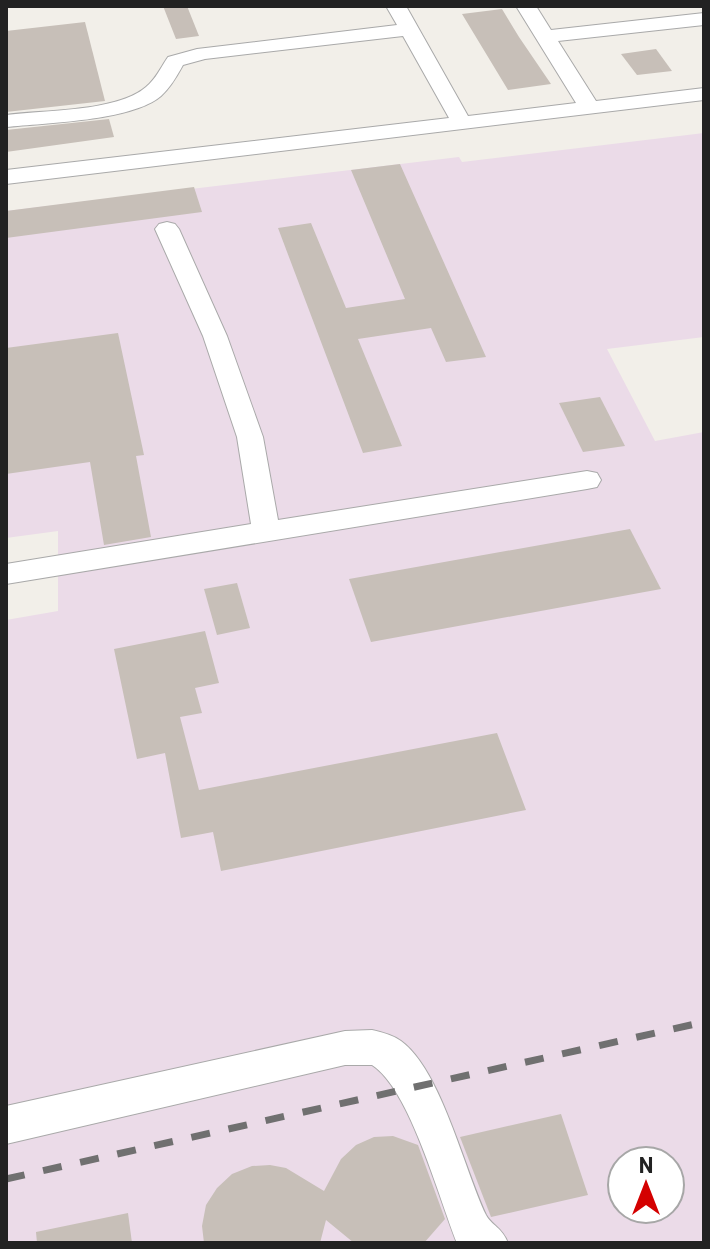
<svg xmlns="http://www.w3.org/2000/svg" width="710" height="1249" font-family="Barlow,sans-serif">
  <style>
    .industrial { fill: #ebdbe8; fill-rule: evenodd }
    .building { fill: #c7bfb8 }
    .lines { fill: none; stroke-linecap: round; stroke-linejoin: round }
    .minor-casing { stroke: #a9a9a9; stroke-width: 2 }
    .minor { fill: #fff; fill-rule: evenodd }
    .rail { stroke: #707070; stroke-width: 7; stroke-dasharray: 19 19; stroke-linecap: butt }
  </style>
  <rect width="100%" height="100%" fill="#f2efe9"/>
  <path class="industrial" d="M704,133v204l-97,12 48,92 49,-9v811h-698v-623l52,-9v-80l-52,7v-327l453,-54 3,5zM622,1161h48v48h-48z"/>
  <g class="building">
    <polygon points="163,6 187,6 199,36 176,39"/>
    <polygon points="502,9 519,37 551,84 508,90 462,14"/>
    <polygon points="85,22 105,101 6,112 6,31"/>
    <polygon points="656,49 672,71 637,75 621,54"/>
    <polygon points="109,119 114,137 6,152 6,130"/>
    <polygon points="400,164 486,357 446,362 431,328 358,339 402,446 363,453 278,228 311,223 346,308 405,299 351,170"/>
    <polygon points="194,187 202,212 6,238 6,211"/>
    <polygon points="118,333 144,455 136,456 151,537 104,545 90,462 6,474 6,348"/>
    <polygon points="600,397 625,446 583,452 559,403"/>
    <polygon points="630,529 661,589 371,642 349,579"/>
    <polygon points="237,583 250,628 217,635 204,589"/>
    <polygon points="205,631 219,683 195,688 202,713 180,717 199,790 497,733 526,810 221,871 213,832 181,838 165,753 137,759 114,649"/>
    <polygon points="561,1114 588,1195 491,1217 460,1137"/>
    <polygon points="393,1136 418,1145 445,1219 424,1243 354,1243 326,1220 320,1243 204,1243 202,1226 206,1205 217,1188 232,1174 252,1166 270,1165 286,1168 324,1191 341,1159 356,1145 374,1137"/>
    <polygon points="128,1213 132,1243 37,1243 36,1232"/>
  </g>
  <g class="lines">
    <defs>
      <g id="minor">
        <path d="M386,6h20l62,110 108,-13 -60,-97h20l15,24 153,-17v12l-146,16 38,60 108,-13v12l-698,84v-14l443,-52 -46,-82 -198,23 -22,6c-6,11 -13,23 -22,31 -29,25 -116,27 -155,31v-12c37,-5 111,-3 140,-28 10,-8 15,-20 22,-30l29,-8 200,-24z"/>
        <polygon points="167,222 175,224 179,229 227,336 263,437 278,520 587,471 597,473 601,480 597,487 587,489 6,584 6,564 251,524 237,437 203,336 155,229 159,224"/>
        <path d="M372,1030c9,2 21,5 29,11 40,29 63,128 85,174 6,11 16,12 22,28h-51c-18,-44 -47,-154 -85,-178h-27l-339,79v-38l339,-75z"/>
      </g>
    </defs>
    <use href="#minor" class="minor-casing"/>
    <use href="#minor" class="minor"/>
    <polyline class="rail" points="6,1179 704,1022"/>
  </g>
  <rect width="710" height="1249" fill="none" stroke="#222222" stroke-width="16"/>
  <g transform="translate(646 1185)"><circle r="38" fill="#ffffff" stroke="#a7a7a7" stroke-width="2"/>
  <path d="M0-6L14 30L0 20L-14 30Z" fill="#d40000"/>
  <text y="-12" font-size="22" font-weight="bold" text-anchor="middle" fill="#222222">N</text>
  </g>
</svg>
